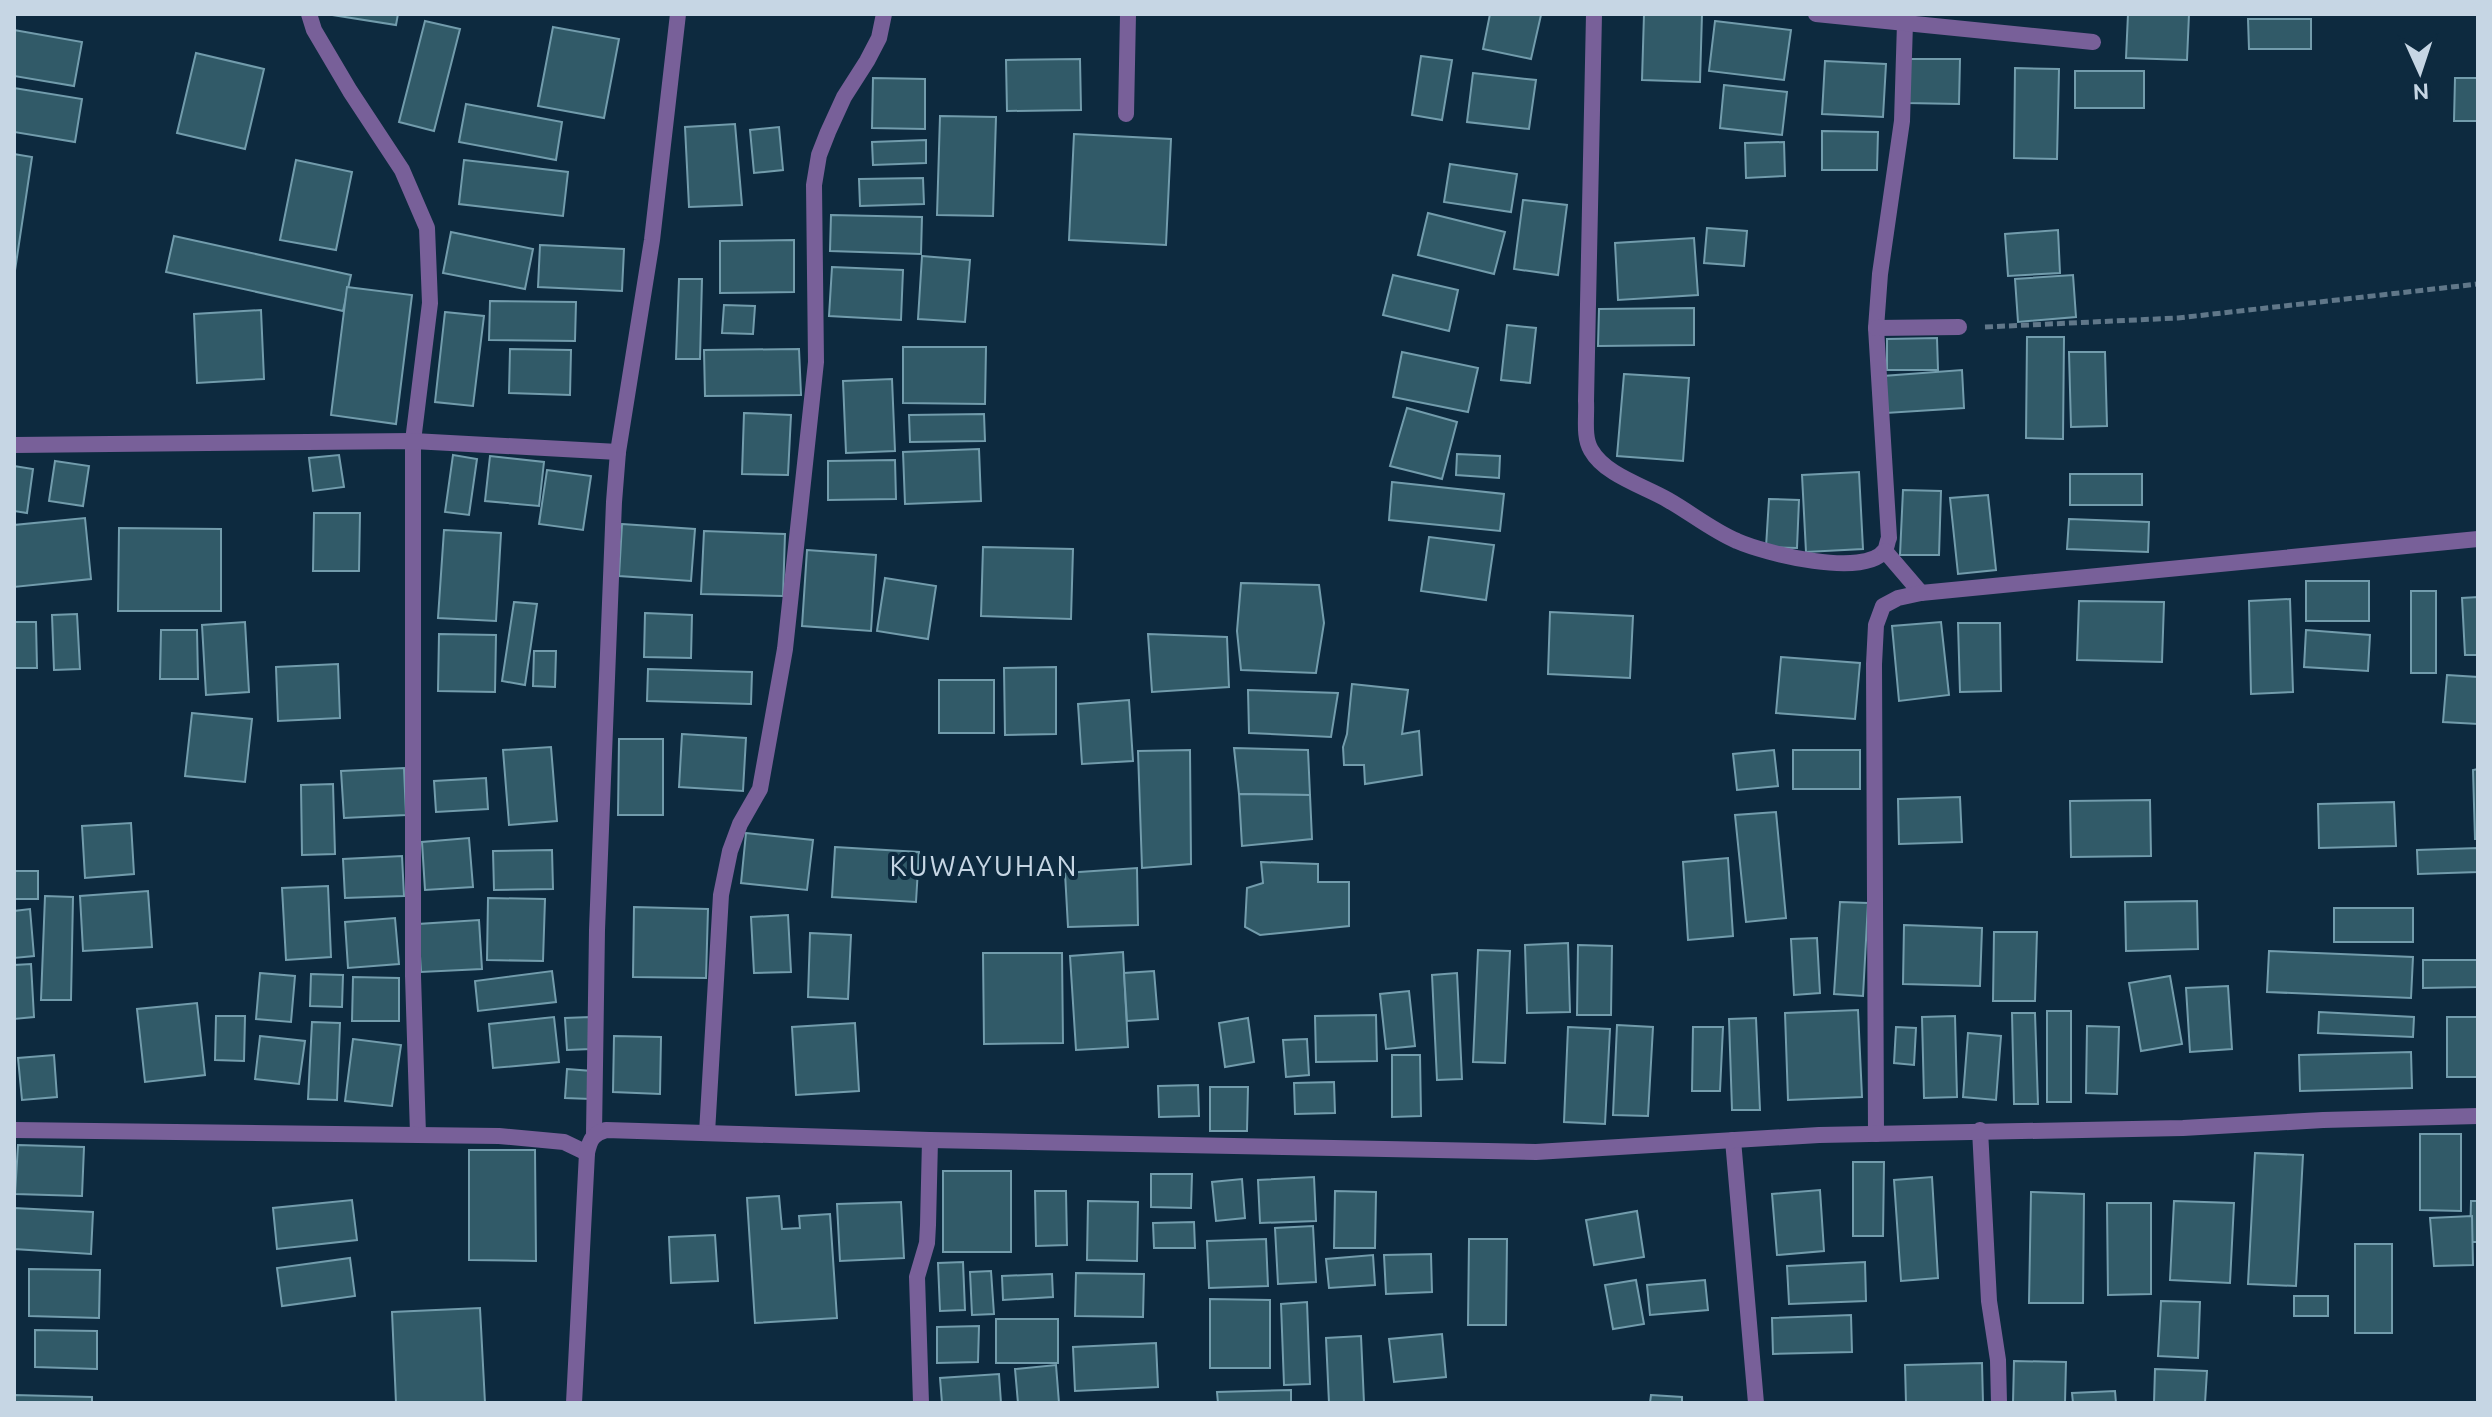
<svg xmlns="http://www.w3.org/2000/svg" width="2492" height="1417" font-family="Ubuntu,sans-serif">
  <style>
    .building { fill: #315a68; stroke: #729cac; stroke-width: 2 }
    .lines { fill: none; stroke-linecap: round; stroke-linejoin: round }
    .path { stroke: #607789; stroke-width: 5; stroke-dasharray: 8 4; stroke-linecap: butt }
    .street { stroke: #786099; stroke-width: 16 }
    .labels { text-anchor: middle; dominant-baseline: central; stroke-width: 8; stroke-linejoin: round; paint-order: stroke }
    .quarter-label { font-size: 28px; letter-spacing: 2px; fill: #c6d6e4; stroke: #0d2a3f }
  </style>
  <rect width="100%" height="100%" fill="#0d2a3f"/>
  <g class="building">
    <polygon points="326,14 398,14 396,25"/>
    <polygon points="1490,14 1541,15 1531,59 1483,49"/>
    <polygon points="1644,14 1702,14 1700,82 1642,80"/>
    <polygon points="2128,14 2189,14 2187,60 2126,58"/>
    <polygon points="2248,19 2311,19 2311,49 2249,49"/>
    <polygon points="425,21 460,29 434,131 399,122"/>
    <polygon points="1715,21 1791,30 1784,80 1709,71"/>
    <polygon points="553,27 619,39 604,118 538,106"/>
    <polygon points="14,30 82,42 74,86 14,76"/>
    <polygon points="196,53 264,69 245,149 177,133"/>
    <polygon points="1421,56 1452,60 1442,120 1412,115"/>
    <polygon points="1080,59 1081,110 1007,111 1006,60"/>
    <polygon points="1908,59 1960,59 1959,104 1907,103"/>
    <polygon points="1825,61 1886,64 1883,117 1822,114"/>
    <polygon points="2015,68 2059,69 2057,159 2014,158"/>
    <rect x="2075" y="71" width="69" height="37"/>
    <polygon points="1473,73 1536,80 1529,129 1467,122"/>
    <polygon points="873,78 925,79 925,129 872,128"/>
    <polygon points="2455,78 2478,78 2478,121 2454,121"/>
    <polygon points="1724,85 1787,92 1782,135 1720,128"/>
    <polygon points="14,88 82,99 75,142 14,132"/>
    <polygon points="466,104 562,122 556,160 459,142"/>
    <polygon points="940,116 996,117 993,216 937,215"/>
    <polygon points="735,124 742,205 689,207 685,127"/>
    <polygon points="779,127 783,170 754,173 750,130"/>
    <polygon points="1822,131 1878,132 1877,170 1822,170"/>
    <polygon points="1074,134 1171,139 1166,245 1069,240"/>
    <polygon points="926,140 926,163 873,165 872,142"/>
    <polygon points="1784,142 1785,176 1746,178 1745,143"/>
    <polygon points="14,154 32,157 14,277"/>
    <polygon points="296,160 352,172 336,250 280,240"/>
    <polygon points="464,160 568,172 563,216 459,204"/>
    <polygon points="1450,164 1517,174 1511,212 1444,202"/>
    <polygon points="923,178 924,204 860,206 859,179"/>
    <polygon points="1523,200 1567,205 1558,275 1514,269"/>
    <polygon points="1428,213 1505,232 1494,274 1418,255"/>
    <polygon points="831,215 922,217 921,254 830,251"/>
    <polygon points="1707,228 1747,231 1744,266 1704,263"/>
    <polygon points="2058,230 2060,273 2008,276 2005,234"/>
    <polygon points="451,232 533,249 525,289 443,273"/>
    <polygon points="174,236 351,275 343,311 166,272"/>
    <polygon points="1694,238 1698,295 1618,300 1615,243"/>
    <polygon points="794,240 794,292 720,293 720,241"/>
    <polygon points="540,245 624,249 622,291 538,287"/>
    <polygon points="922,256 970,260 965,322 918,319"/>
    <polygon points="832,267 903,270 901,320 829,316"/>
    <polygon points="1393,275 1458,290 1449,331 1383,315"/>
    <polygon points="2073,275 2076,317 2018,322 2015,279"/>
    <polygon points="679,279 702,279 700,359 676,359"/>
    <polygon points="347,287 412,295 396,424 331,415"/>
    <polygon points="490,301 576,302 575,341 489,340"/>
    <polygon points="724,305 755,306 753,334 722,333"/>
    <polygon points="1694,308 1694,345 1598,346 1599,309"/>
    <polygon points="261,310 264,379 197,383 194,314"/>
    <polygon points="445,312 484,316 473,406 435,402"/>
    <polygon points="1507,325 1536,328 1530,383 1501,380"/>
    <polygon points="2027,337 2064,337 2063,439 2026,438"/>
    <polygon points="1937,338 1938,370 1887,370 1887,339"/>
    <polygon points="903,347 986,347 985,404 903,403"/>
    <polygon points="510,349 571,350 570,395 509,393"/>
    <polygon points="799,349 801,395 705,396 704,350"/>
    <polygon points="1402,352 1478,368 1468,412 1393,397"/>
    <polygon points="2069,352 2105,352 2107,426 2071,427"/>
    <polygon points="1962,370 1964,408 1886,413 1883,376"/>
    <polygon points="1624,374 1689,378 1683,461 1617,456"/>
    <polygon points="892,379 895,451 846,453 843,381"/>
    <polygon points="1407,408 1457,422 1442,479 1390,466"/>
    <polygon points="744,413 791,415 788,475 742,474"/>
    <polygon points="984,414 985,441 910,442 909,415"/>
    <polygon points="979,449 981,501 905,504 903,452"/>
    <polygon points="1457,454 1500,456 1499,478 1456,475"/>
    <polygon points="339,455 344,487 313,491 309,458"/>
    <polygon points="453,455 477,459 469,515 445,512"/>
    <polygon points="490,456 544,462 539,506 485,501"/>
    <polygon points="895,460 896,499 828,500 828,461"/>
    <polygon points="55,461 89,466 83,506 49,501"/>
    <polygon points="14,466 33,469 27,513 14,511"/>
    <polygon points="547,470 591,476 583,530 539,524"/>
    <polygon points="1859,472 1863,549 1806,552 1802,475"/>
    <rect x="2070" y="474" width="72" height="31"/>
    <polygon points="1392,482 1504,494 1500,531 1389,520"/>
    <polygon points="1903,490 1941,491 1939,555 1900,555"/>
    <polygon points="1988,495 1996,570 1958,574 1950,498"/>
    <polygon points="1769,499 1799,500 1797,548 1766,547"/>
    <polygon points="314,513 360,513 359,571 313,571"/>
    <polygon points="85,518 91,579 14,587 14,525"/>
    <polygon points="2069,519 2149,522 2148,552 2067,549"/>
    <polygon points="622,524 695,529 691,581 619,576"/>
    <polygon points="119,528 221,529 221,611 118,611"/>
    <polygon points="444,530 501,533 496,621 438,618"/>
    <polygon points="704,531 785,534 783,596 701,594"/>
    <polygon points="1429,537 1494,545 1486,600 1421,591"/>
    <polygon points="983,547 1073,549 1071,619 981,616"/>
    <polygon points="807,550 876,555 871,631 802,626"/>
    <polygon points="885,578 936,586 928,639 877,631"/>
    <rect x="2306" y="581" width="63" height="40"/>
    <polygon points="1241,583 1319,585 1324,623 1316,673 1241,670 1237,631"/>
    <rect x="2411" y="591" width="25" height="82"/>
    <polygon points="2478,597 2478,655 2465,655 2462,598"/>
    <polygon points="2290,599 2293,692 2251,694 2249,601"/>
    <polygon points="2079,601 2164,602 2162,662 2077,660"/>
    <polygon points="514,602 537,604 525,685 502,681"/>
    <polygon points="1550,612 1633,616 1630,678 1548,674"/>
    <polygon points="645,613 692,615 691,658 644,657"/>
    <polygon points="77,614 80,669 54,670 52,615"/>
    <polygon points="14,622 36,622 37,668 14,668"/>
    <polygon points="245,622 249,692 206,695 202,625"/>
    <polygon points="1941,622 1949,695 1899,701 1892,626"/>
    <polygon points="1958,623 2000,623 2001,691 1960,692"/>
    <polygon points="161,630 197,630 198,679 160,679"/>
    <polygon points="2306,630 2370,635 2368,671 2304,667"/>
    <polygon points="439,634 496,635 495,692 438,691"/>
    <polygon points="1148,634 1227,637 1229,687 1152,692"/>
    <polygon points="534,651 556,651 555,687 533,686"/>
    <polygon points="1781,657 1860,663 1855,719 1776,713"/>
    <polygon points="338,664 340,718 278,721 276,667"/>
    <polygon points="1056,667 1056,734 1005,735 1004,668"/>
    <polygon points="648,669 752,672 751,704 647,701"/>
    <polygon points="2447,675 2478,677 2478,724 2443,722"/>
    <rect x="939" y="680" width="55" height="53"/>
    <polygon points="1352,684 1408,690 1402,734 1419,731 1422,775 1365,784 1364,765 1344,765 1343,747 1347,734"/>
    <polygon points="1248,690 1338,693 1331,737 1249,733"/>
    <polygon points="1129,700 1133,761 1082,764 1078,704"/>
    <polygon points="192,713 252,719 245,782 185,776"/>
    <polygon points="682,734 746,738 743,791 679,787"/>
    <polygon points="619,739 663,739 663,815 618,815"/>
    <polygon points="551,747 557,821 509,825 503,750"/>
    <polygon points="1234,748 1308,750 1310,795 1239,794"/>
    <polygon points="1190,750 1191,864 1142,868 1138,751"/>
    <polygon points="1774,750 1778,786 1737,790 1733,754"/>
    <rect x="1793" y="750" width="67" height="39"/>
    <polygon points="404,768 406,815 344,818 341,771"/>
    <polygon points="2478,769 2478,839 2475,839 2473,770"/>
    <polygon points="486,778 488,809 436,812 434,781"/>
    <polygon points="333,784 335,854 302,855 301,785"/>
    <polygon points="1239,794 1310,795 1312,839 1242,846"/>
    <polygon points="1960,797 1962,842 1899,844 1898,799"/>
    <polygon points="2150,800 2151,856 2071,857 2070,801"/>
    <polygon points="2394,802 2396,846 2319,848 2318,804"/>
    <polygon points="1776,812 1786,918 1746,922 1735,815"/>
    <polygon points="131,823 134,874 85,878 82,826"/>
    <polygon points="746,833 813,840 807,890 741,883"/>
    <polygon points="469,838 473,887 425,890 422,842"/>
    <polygon points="835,847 919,852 916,902 832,897"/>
    <polygon points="2478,848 2478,872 2418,874 2417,850"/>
    <polygon points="552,850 553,889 494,890 493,851"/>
    <polygon points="402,856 404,896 345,898 343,859"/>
    <polygon points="1728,858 1733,936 1688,940 1683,862"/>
    <polygon points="1261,862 1318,864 1318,882 1349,882 1349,926 1260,935 1245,927 1247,888 1263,883"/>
    <polygon points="1137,868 1138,925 1068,927 1065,873"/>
    <rect x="14" y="871" width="24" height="28"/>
    <polygon points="328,886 331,957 286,960 282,888"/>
    <polygon points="148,891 152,947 83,951 80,896"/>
    <polygon points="45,896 73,897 71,1000 41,1000"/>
    <polygon points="488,898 545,899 543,961 487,960"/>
    <polygon points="2197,901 2198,949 2126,951 2125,902"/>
    <polygon points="1840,902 1868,903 1863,996 1834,994"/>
    <polygon points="634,907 708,909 706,978 633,977"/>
    <rect x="2334" y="908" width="79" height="34"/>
    <polygon points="30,909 34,956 14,958 14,911"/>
    <polygon points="788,915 791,972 754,973 751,917"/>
    <polygon points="395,918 399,964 348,968 345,922"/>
    <polygon points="479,920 482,969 421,972 418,924"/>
    <polygon points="1904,925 1982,928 1980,986 1903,984"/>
    <polygon points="1994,932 2037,932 2035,1001 1993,1001"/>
    <polygon points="810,933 851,935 848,999 808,997"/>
    <polygon points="1817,938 1820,993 1794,995 1791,939"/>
    <polygon points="1568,943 1570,1012 1527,1013 1525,945"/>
    <polygon points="1578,945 1612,946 1611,1015 1577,1015"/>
    <polygon points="1478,950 1510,951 1505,1063 1473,1062"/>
    <polygon points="2269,951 2413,957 2411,998 2267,992"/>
    <polygon points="1123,952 1128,1047 1076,1050 1070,956"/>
    <polygon points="983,953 1062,953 1063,1043 984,1044"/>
    <polygon points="2423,960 2478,960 2478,987 2423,988"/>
    <polygon points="31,964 34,1017 14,1019 14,965"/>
    <polygon points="552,971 556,1002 478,1011 475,981"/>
    <polygon points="1154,971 1158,1019 1127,1021 1124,973"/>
    <polygon points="260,973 295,976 291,1022 256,1019"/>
    <polygon points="1457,973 1462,1079 1437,1080 1432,975"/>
    <polygon points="311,974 343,975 342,1007 310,1006"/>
    <polygon points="2170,976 2182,1044 2141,1051 2129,983"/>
    <polygon points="353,977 399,978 399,1021 352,1021"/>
    <polygon points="2228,986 2232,1049 2190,1052 2186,988"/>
    <polygon points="1409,991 1415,1046 1386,1049 1380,994"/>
    <polygon points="197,1003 205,1075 145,1082 137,1009"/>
    <polygon points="1858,1010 1862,1097 1788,1100 1785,1013"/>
    <rect x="2047" y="1011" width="24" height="91"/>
    <polygon points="2319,1012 2414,1017 2413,1037 2318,1033"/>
    <polygon points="2012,1013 2035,1013 2038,1104 2014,1104"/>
    <polygon points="1376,1015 1377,1061 1316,1062 1315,1016"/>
    <polygon points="216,1016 245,1016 244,1061 215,1060"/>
    <polygon points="1955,1016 1957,1097 1924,1098 1922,1017"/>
    <polygon points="554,1017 559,1062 493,1068 489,1024"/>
    <polygon points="590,1017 591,1049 567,1050 565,1018"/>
    <rect x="2447" y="1017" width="31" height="60"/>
    <polygon points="1248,1018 1254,1062 1225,1067 1219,1023"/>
    <polygon points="1756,1018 1760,1110 1732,1110 1729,1019"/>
    <polygon points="312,1022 340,1023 337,1100 308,1099"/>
    <polygon points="855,1023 859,1091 796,1095 792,1027"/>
    <polygon points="1617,1025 1653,1027 1648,1116 1613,1115"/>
    <polygon points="2087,1026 2119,1027 2117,1094 2086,1093"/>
    <polygon points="1568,1027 1610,1029 1605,1124 1564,1122"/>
    <polygon points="1693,1027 1723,1027 1720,1091 1692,1091"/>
    <polygon points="1896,1027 1916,1028 1914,1065 1894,1063"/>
    <polygon points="1968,1033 2001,1036 1996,1100 1963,1097"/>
    <polygon points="260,1036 305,1041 299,1084 255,1079"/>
    <polygon points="614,1036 661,1037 660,1094 613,1092"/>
    <polygon points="353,1039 401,1045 392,1106 345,1101"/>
    <polygon points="1307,1039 1309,1075 1286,1077 1283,1040"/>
    <polygon points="2411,1052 2412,1088 2300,1091 2299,1055"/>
    <polygon points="54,1055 57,1097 22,1100 18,1058"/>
    <polygon points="1392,1055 1420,1055 1421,1116 1392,1117"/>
    <polygon points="567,1069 592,1071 591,1099 565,1098"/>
    <polygon points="1334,1082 1335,1113 1295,1114 1294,1083"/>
    <polygon points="1198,1085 1199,1116 1159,1117 1158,1086"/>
    <polygon points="1210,1087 1248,1087 1247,1131 1210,1131"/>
    <polygon points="2420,1134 2461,1134 2461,1211 2420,1210"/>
    <polygon points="18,1145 84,1147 82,1196 15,1194"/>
    <polygon points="469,1150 535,1150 536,1261 469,1260"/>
    <polygon points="2255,1153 2303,1155 2296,1286 2248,1284"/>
    <polygon points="1853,1162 1884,1162 1883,1236 1853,1236"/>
    <rect x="943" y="1171" width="68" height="81"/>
    <polygon points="1151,1174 1192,1174 1191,1208 1151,1207"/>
    <polygon points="1314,1177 1316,1221 1260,1223 1258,1180"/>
    <polygon points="1932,1177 1938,1278 1901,1281 1894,1180"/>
    <polygon points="1242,1179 1245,1218 1216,1221 1212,1182"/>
    <polygon points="1820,1190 1824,1251 1777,1255 1772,1194"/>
    <polygon points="1035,1191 1066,1191 1067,1245 1036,1246"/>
    <polygon points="1335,1191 1376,1192 1375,1248 1334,1248"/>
    <polygon points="2031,1192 2084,1194 2083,1303 2029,1303"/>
    <polygon points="779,1196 782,1229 800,1228 799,1216 830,1214 837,1318 755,1323 747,1198"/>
    <polygon points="352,1200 357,1240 277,1249 273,1208"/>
    <polygon points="1088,1201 1138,1202 1137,1261 1087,1260"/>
    <polygon points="2174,1201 2234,1203 2230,1283 2170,1280"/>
    <polygon points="2471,1201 2478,1201 2478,1242 2470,1242"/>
    <polygon points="901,1202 904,1258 840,1261 837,1204"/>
    <polygon points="2107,1203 2151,1203 2151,1294 2108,1295"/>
    <polygon points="14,1208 93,1212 91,1254 14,1249"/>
    <polygon points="1637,1211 1644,1257 1594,1265 1586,1220"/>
    <polygon points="2472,1216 2473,1265 2434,1266 2430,1218"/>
    <polygon points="1194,1222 1195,1248 1154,1248 1153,1223"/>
    <polygon points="1313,1226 1316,1282 1278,1284 1275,1228"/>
    <polygon points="715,1235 718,1281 671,1283 669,1237"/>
    <polygon points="1266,1239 1268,1286 1209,1288 1207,1241"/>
    <polygon points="1469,1239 1507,1239 1506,1325 1468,1325"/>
    <rect x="2355" y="1244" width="37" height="89"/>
    <polygon points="1431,1254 1432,1292 1386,1294 1384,1255"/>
    <polygon points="1373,1255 1375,1285 1329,1288 1326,1259"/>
    <polygon points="350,1258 355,1296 282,1306 277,1268"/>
    <polygon points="963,1262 965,1310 940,1311 938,1263"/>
    <polygon points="1865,1262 1866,1301 1789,1304 1787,1266"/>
    <polygon points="29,1269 100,1270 99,1318 29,1316"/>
    <polygon points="991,1271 994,1314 972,1315 970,1272"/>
    <polygon points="1076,1273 1144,1274 1143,1317 1075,1316"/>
    <polygon points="1052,1274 1053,1297 1003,1300 1002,1276"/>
    <polygon points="1636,1280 1644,1324 1613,1329 1605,1285"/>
    <polygon points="1705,1280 1708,1310 1650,1315 1647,1285"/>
    <rect x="2294" y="1296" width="34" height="20"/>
    <polygon points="1210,1299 1270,1300 1270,1368 1210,1368"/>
    <polygon points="2161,1301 2200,1302 2198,1358 2158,1356"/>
    <polygon points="1307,1302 1310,1384 1284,1385 1281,1304"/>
    <polygon points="480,1308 485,1403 396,1403 392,1312"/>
    <polygon points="1851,1315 1852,1352 1773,1354 1772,1318"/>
    <rect x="996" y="1319" width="62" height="44"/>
    <polygon points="979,1326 978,1362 937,1363 937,1327"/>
    <polygon points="35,1330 97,1331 97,1369 35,1367"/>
    <polygon points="1442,1334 1446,1377 1394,1382 1389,1339"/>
    <polygon points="1361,1336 1364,1403 1329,1403 1326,1338"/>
    <polygon points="1156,1343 1158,1387 1075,1391 1073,1347"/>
    <polygon points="2014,1361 2066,1362 2065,1403 2013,1403"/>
    <polygon points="1982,1363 1983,1403 1906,1403 1905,1365"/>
    <polygon points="1056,1365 1059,1403 1018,1403 1015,1369"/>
    <polygon points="2155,1369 2207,1371 2205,1403 2154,1403"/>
    <polygon points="999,1374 1001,1403 942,1403 940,1378"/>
    <polygon points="1291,1390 1291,1403 1218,1403 1217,1392"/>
    <polygon points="2115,1391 2116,1403 2073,1403 2072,1393"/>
    <polygon points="14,1395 92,1397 92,1403 14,1403"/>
    <polygon points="1651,1395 1682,1397 1682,1403 1650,1403"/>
  </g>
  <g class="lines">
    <polyline class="path" points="1985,327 2178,318 2478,284"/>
    <g class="street">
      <polyline points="309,14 314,30 350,91 402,170 427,228 430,303 413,441 413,976 418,1134"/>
      <path d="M1594,14l-8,387c1,15 -3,36 5,49 14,25 53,36 77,50 23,13 45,31 69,41 27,12 128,38 148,9 2,-3 2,-8 4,-12l-13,-210 4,-54 22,-153 3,-98"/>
      <polyline points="1816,14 2093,42"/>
      <polyline points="1126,114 1128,14"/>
      <polyline points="1876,328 1959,327"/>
      <polyline points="14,445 413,441 618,452"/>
      <polyline points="1885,551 1921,593"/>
      <polyline points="14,1130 499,1136 564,1142 587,1153"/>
      <polyline points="1980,1130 1989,1301 1998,1360 1999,1403"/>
      <polyline points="707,1133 721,895 730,851 740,824 760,789 785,649 816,362 814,185 819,155 828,132 844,97 867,61 879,38 884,14"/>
      <polyline points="594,1134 597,930 614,502 618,452 652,240 678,14"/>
      <polyline points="1876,1134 1874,664 1876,625 1883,606 1898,598 1921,593 2478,539"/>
      <polyline points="1733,1140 1756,1403"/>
      <path d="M574,1403l13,-250c3,-14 6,-19 19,-23l324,10 606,12 283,-17 364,-7 140,-8 155,-4"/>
      <polyline points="921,1403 917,1277 927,1243 928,1225 930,1140"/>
    </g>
  </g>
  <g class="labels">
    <g class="quarter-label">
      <text x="984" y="865">KUWAYUHAN</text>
    </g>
  </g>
  <rect width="2492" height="1417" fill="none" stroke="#c6d6e4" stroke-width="32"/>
  <g transform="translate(2420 72) rotate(177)" stroke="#0d2a3f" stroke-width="6" paint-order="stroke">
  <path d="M0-6L14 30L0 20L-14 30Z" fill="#c6d6e4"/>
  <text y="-12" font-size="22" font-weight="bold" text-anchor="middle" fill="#c6d6e4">N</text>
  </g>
</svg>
